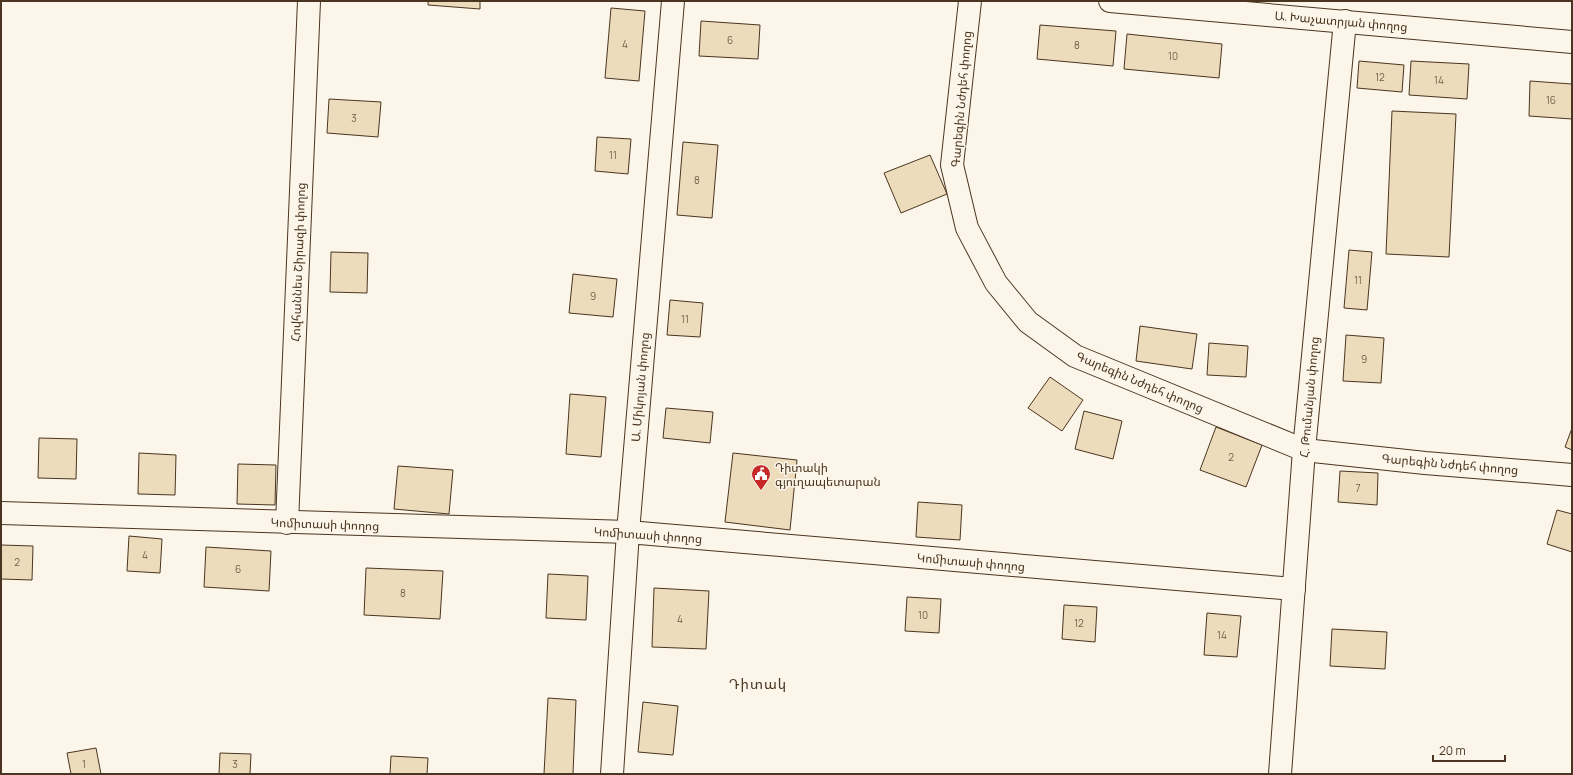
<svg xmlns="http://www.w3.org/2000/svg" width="1573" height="775" font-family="Manrope,'Noto Sans Armenian',sans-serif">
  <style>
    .building { fill: #ecdcbc; stroke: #4a3520 }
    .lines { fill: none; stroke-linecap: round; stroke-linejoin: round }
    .minor-casing { stroke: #4a3520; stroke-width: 24 }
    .major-casing { stroke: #4a3520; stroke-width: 24 }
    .minor { stroke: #fbf6e9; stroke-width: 22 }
    .major { stroke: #fbf6e9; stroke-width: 22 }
    .labels { text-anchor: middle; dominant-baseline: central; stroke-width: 3; stroke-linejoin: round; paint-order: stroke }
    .number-label { font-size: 10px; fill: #725f47 }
    .street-label { font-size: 12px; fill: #4a3520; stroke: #fbf6e9 }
    .poi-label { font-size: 12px; fill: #4a3520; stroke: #fbf6e9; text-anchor: start }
    .quarter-label { font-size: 14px; letter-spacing: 1px; fill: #4a3520; stroke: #fbf6e9 }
  </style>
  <rect width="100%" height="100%" fill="#fbf6e9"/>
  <g class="building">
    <polygon points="428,1 480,1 480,9 428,5"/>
    <polygon points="611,8 645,11 639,81 605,78"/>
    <polygon points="701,21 760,25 758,59 699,56"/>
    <polygon points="1040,25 1116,31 1113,66 1037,59"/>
    <polygon points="1127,34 1222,44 1219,78 1124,69"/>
    <polygon points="1359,61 1404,65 1402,92 1357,88"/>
    <polygon points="1411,61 1469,64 1467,99 1409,95"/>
    <polygon points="1530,81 1572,84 1572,119 1529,116"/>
    <polygon points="329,99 381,102 378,137 327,133"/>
    <polygon points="1392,111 1456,114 1449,257 1386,254"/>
    <polygon points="597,137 631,139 628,174 595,171"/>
    <polygon points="683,142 718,145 712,218 677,215"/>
    <polygon points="930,155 947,194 901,213 884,173"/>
    <polygon points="1349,250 1372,252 1367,310 1344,308"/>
    <polygon points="331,252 368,253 367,293 330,292"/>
    <polygon points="573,274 617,279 613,317 569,313"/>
    <polygon points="670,300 703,303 700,337 667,335"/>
    <polygon points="1140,326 1197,334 1192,369 1136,361"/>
    <polygon points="1346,335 1384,338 1381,383 1343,381"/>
    <polygon points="1209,343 1248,346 1246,377 1207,375"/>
    <polygon points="1050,377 1083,400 1062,431 1028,408"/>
    <polygon points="570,394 606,397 601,457 566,454"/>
    <polygon points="666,408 713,412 710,443 663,438"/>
    <polygon points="1084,411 1122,421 1113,459 1075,449"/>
    <polygon points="1216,427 1262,445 1246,487 1200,470"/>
    <polygon points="1572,428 1572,450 1565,447"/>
    <polygon points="39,438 77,439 76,479 38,478"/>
    <polygon points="139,453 176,455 175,495 138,494"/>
    <polygon points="733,453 797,460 790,530 725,522"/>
    <polygon points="238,464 276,465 275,505 237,504"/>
    <polygon points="398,466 453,470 449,514 394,509"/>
    <polygon points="1340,471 1378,473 1377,505 1338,502"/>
    <polygon points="918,502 962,505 960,540 916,537"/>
    <polygon points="1557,510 1572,514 1572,552 1547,544"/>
    <polygon points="129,536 162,539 160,573 127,571"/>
    <polygon points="1,545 33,546 32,580 1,579"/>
    <polygon points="206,547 271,551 269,591 204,587"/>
    <polygon points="366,568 443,571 440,619 364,615"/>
    <polygon points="548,574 588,576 586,620 546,618"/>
    <polygon points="654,588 709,591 706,649 652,647"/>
    <polygon points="907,597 941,599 939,633 905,631"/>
    <polygon points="1064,605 1097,607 1095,642 1062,639"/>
    <polygon points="1207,613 1241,616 1237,657 1204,655"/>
    <polygon points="1332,629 1387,632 1385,669 1330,666"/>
    <polygon points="548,698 576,700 573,774 544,774"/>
    <polygon points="643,702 678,706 673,755 638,752"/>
    <polygon points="96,748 101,774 71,774 67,753"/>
    <polygon points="220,753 251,754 250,774 219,774"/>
    <polygon points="391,756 428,758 427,774 390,774"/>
  </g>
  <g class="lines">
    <defs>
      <g id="minor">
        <polyline points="970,1 952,165 967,228 996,283 1028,322 1075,356 1304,450 1425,463 1572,475"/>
        <polyline points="287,523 309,1"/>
        <polyline points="612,774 628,532 1294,589"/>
        <polyline points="1280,774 1304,450 1345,21"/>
      </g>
      <g id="major">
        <polyline points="1110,1 1572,42"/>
        <polyline points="1,513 628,532 673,1"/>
      </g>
    </defs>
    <use href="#minor" class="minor-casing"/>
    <use href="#major" class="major-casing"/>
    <use href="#minor" class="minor"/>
    <use href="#major" class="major"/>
  </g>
  <defs>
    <symbol id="civic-pin" viewBox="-11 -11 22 30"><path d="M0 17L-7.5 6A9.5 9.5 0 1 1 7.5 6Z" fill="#c62828" stroke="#fbf6e9"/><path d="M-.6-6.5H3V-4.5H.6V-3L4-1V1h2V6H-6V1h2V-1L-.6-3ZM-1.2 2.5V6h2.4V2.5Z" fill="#fff"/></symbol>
  </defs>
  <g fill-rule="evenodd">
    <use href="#civic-pin" x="750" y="463" width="22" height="30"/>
  </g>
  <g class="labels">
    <g class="number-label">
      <text x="730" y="40">6</text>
      <text x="625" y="44">4</text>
      <text x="1077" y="45">8</text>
      <text x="1173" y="56">10</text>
      <text x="1380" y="77">12</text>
      <text x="1439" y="80">14</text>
      <text x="1551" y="100">16</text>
      <text x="354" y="118">3</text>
      <text x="613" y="155">11</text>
      <text x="697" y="180">8</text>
      <text x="1358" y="280">11</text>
      <text x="593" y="296">9</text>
      <text x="685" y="319">11</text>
      <text x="1364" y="359">9</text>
      <text x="1231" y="457">2</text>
      <text x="1358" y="488">7</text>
      <text x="145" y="555">4</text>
      <text x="17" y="562">2</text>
      <text x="238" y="569">6</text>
      <text x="403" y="593">8</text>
      <text x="923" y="615">10</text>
      <text x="680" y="619">4</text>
      <text x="1079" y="623">12</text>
      <text x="1222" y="635">14</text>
      <text x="84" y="764">1</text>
      <text x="235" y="764">3</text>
    </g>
    <g class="street-label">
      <text transform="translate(1341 21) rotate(5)">Ա. Խաչատրյան փողոց</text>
      <text transform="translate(961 99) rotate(-85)">Գարեգին Նժդեհ փողոց</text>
      <text transform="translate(298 262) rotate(-88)">Հովհաննես Շիրազի փողոց</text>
      <text transform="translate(1140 382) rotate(23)">Գարեգին Նժդեհ փողոց</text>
      <text transform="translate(640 387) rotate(-85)">Ա. Միկոյան փողոց</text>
      <text transform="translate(1309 397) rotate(-85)">Հ. Թումանյան փողոց</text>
      <text transform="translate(1450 464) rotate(5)">Գարեգին Նժդեհ փողոց</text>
      <text transform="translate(325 524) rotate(2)">Կոմիտասի փողոց</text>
      <text transform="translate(648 535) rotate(4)">Կոմիտասի փողոց</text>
      <text transform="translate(971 562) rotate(5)">Կոմիտասի փողոց</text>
    </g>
    <g class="poi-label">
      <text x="775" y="467">Դիտակի<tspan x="775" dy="14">գյուղապետարան</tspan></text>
    </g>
    <g class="quarter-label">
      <text x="758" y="683">Դիտակ</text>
    </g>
  </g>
  <rect width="1573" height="775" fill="none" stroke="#4a3520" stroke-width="4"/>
  <path d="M1433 755v6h72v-6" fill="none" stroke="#4a3520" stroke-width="2"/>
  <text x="1439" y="755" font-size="12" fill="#4a3520" stroke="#fbf6e9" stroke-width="3" paint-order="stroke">20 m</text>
</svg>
